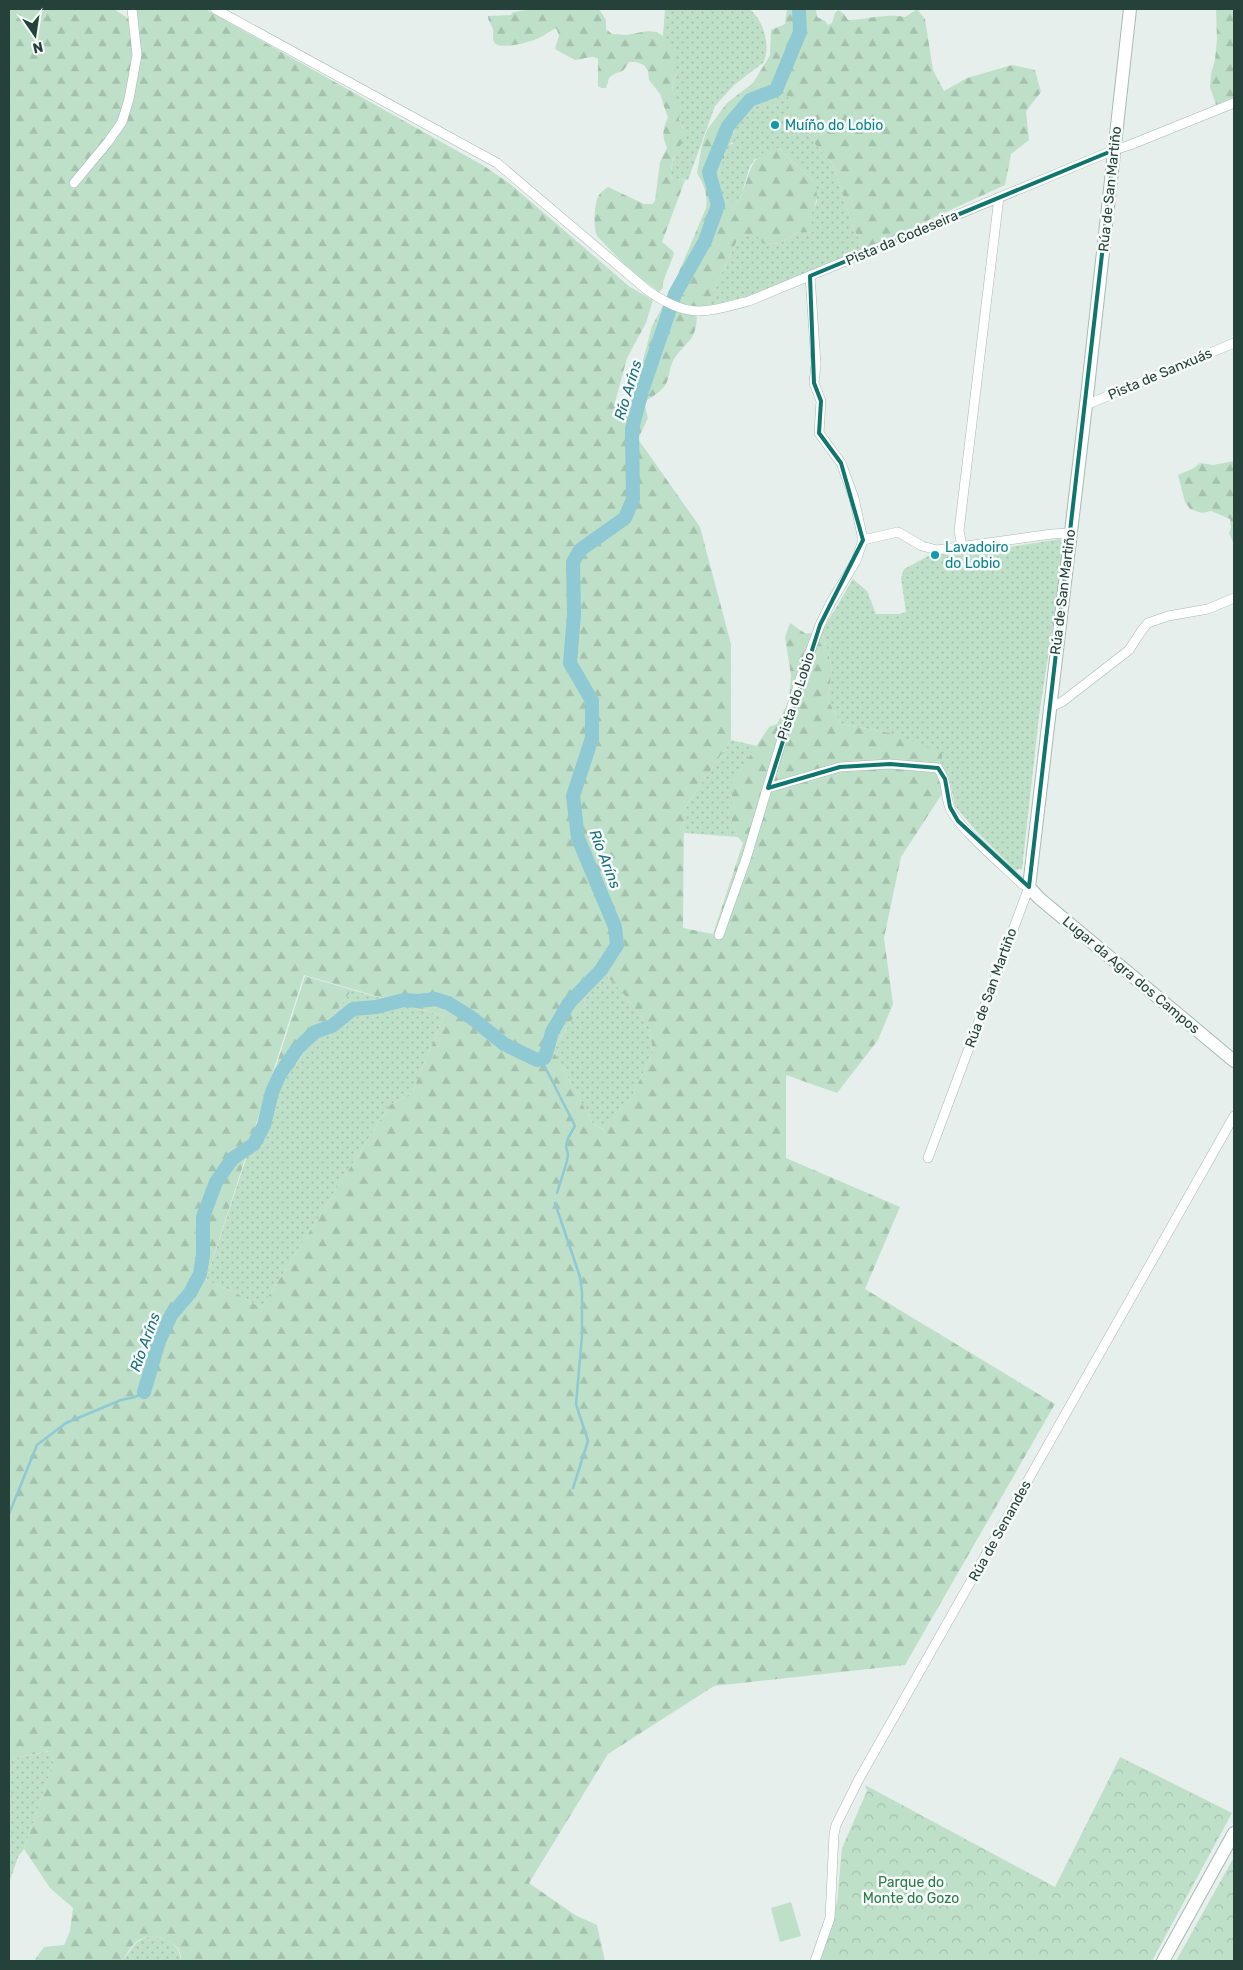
<svg xmlns="http://www.w3.org/2000/svg" width="1243" height="1970" font-family="Rubik,sans-serif">
  <style>
    .grass { fill: url(#grass-dots) }
    .forest { fill: url(#forest-firs); fill-rule: evenodd }
    .park { fill: url(#park-crowns) }
    .pitch { fill: #bfe0c8 }
    .lines { fill: none; stroke-linecap: round; stroke-linejoin: round }
    .stream { stroke: #8ec9d4; stroke-width: 2.5 }
    .river { stroke: #8ec9d4; stroke-width: 14 }
    .street-casing { stroke: #a8b8b2; stroke-width: 10 }
    .secondary-casing { stroke: #a4bbb3; stroke-width: 14 }
    .street { stroke: #fff; stroke-width: 9 }
    .secondary { stroke: #fff; stroke-width: 12 }
    .marked { fill: none; stroke: #0f766e; stroke-width: 4; stroke-linejoin: round }
    .culture-dot { fill: #0f9aa8; stroke: #f7fbf9; stroke-width: 2 }
    .labels { text-anchor: middle; dominant-baseline: central; stroke-width: 5; stroke-linejoin: round; paint-order: stroke }
    .culture-label { font-size: 14px; fill: #0d838f; stroke: #f7fbf9; text-anchor: start }
    .street-label { font-size: 14px; fill: #24423a; stroke: #f7fbf9 }
    .park-label { font-size: 14px; fill: #2d7a4b; stroke: #f7fbf9 }
    .water-label { font-size: 15px; font-style: italic; fill: #1c6f80; stroke: #f7fbf9 }
  </style>
  <defs>
    <pattern id="grass-dots" width="8" height="8" patternUnits="userSpaceOnUse" patternTransform="scale(1.25)"><rect width="8" height="8" fill="#bfe0c8"/><path d="M2 2h.1M6 6h.1" fill="none" stroke="#a4c1ad" stroke-width="1.8" stroke-linecap="round"/></pattern>
    <pattern id="forest-firs" width="22" height="20" patternUnits="userSpaceOnUse" patternTransform="scale(1.25)"><rect width="22" height="20" fill="#bfe0c8"/><path d="M5 1l3.5 6h-7zM16 11l3.5 6h-7z" fill="#a4c1ad"/></pattern>
    <pattern id="park-crowns" width="20" height="18" patternUnits="userSpaceOnUse" patternTransform="scale(1.25)"><rect width="20" height="18" fill="#bfe0c8"/><path d="M2 6a3 3 0 1 1 6 0M12 15a3 3 0 1 1 6 0" fill="none" stroke="#a4c1ad"/></pattern>
  </defs>
  <rect width="100%" height="100%" fill="#e6efeb"/>
  <g class="grass">
    <path d="M665,9h84c14,9 23,39 14,54l-29,22 -19,21 -27,74 -14,-1 -4,-2c2,-17 9,-33 13,-49 -7,-13 -5,-27 -11,-39l4,-15v-17l-13,-21z"/>
    <path d="M783,90l9,12 -1,14 42,49 21,65 11,19 -116,47 -43,11 34,-73h15l11,10 14,-1 19,-11 12,1c-1,-11 -1,-22 6,-31l-4,-21 -34,-33 -24,11 -5,7 -10,33 -4,3h-9l-5,-5 -4,-13 2,-17 5,-10 -2,-12 10,-1 2,-21 10,-5 10,-13h7z"/>
    <polygon points="1060,539 1065,544 1039,716 1022,869 1015,870 976,831 955,806 949,777 941,767 890,733 841,724 828,700 832,668 822,631 853,579 867,591 876,614 899,614 906,612 901,578 904,569 930,555 990,550"/>
    <polygon points="731,740 757,746 732,783 732,823 738,837 684,833 684,809"/>
    <polygon points="604,974 619,988 649,1027 653,1052 631,1098 605,1130 593,1124 553,1050 596,982"/>
    <polygon points="349,989 444,1016 412,1093 390,1105 261,1308 236,1293 206,1280 262,1110 349,994"/>
    <polygon points="50,1751 54,1760 24,1849 18,1857 9,1883 9,1759"/>
    <path d="M149,1937c16,0 31,6 32,24h-60c11,-9 12,-21 28,-24z"/>
  </g>
  <g class="forest">
    <path d="M9,9h105l21,14v-14h70l279,157 25,17 121,104 23,13 -7,23 -19,35 -13,48 7,9 4,-11 9,-10 18,-68 18,-33 36,-85c2,-14 -2,-23 -9,-35l5,-28 5,-15 20,-27 26,-20 17,-28 1,-25 14,-6 2,-15h29l1,8 8,4 3,4 4,-2 3,-10 3,-3 6,4 4,6c19,0 37,-7 57,-3l12,-8 8,10 8,51 11,21 23,-13 45,-13 23,5 6,22 -15,19 3,29 -18,14 -6,31 -140,64 -11,-19 -21,-65 -42,-49 -2,-3c4,-14 1,-12 -6,-23l-3,2 -5,10 -6,3h-14l-10,13 -10,6 -2,8 3,4 -1,5 -7,4h-5l2,12 -5,10 -2,17 4,13 5,5h9l4,-3c2,-8 6,-15 8,-23 5,-16 12,-26 31,-28l34,33c12,24 -9,28 1,49l-3,3 -12,-1 -19,11 -15,1 -11,-10h-14l-34,73 -14,8 5,2c-1,23 -9,23 -21,39 -6,8 -6,17 -9,26 -4,9 -15,15 -23,20l4,16 -10,21 62,88 31,117v96l-47,69 -1,119 30,6 30,-91 -5,-6 -6,-14v-40l37,-56 8,-3 12,-23 2,-26 -6,-38 5,-14 16,11 16,-3 10,37 -4,32 13,24 49,9 52,20v41l-41,63 -17,81 9,66 -15,36 -41,53 -51,-18v83l114,49 -35,82 190,115 -150,261 -191,21 -106,68 -79,129 46,32 22,10 8,36h-424c0,-2 0,-5 -1,-8 -4,-14 -30,-20 -41,-13 -8,4 -11,15 -18,21h-87l10,-14 20,-2 6,-14 3,-23 -23,-20 -26,-39 30,-89 -5,-9 -40,8zM604,974l15,14 30,39 4,25 -22,46 -27,32 -11,-6 -40,-74 43,-68zM304,975l140,41 -32,77 -22,12 -129,203 -25,-15 -30,-13z"/>
    <path d="M534,9h65l7,11v9l6,5 14,1 22,-4 9,1 6,4 13,17v20l-4,16c5,9 9,20 7,30l5,12 1,6 -12,22 -3,18 4,2 11,1 -23,62 11,9 1,3 -11,28v6l-4,4 -16,-12 -23,-20 -23,-24c-4,-8 -3,-33 2,-41 2,-3 6,-6 9,-8l36,17h8l3,-3 5,-39 7,-14c-5,-12 -5,-19 1,-30l-8,-24 -11,-14 -1,-9 -4,-6 -8,-3h-7c-9,16 -9,6 -20,16l-3,10h-5l-3,-2v-27c-7,-5 -15,1 -23,1l-20,-11 4,-14 -3,-7c-6,3 -11,7 -17,10 -8,4 -40,13 -45,4 -2,-3 0,-8 -1,-12 -1,-6 -5,-8 -5,-14l23,-1 2,-3z"/>
    <polygon points="1216,9 1234,9 1234,97 1216,105 1210,87 1211,74 1215,60 1217,39"/>
    <polygon points="1234,461 1234,544 1229,533 1231,528 1230,519 1211,511 1202,513 1190,509 1185,502 1178,475 1192,469 1200,463 1213,465"/>
    <polygon points="305,976 349,989 349,994 262,1110"/>
  </g>
  <g class="park">
    <polygon points="1120,1757 1232,1813 1152,1961 819,1961 837,1902 842,1848 867,1791 865,1785 1055,1887"/>
    <polygon points="1234,1857 1234,1961 1176,1961"/>
  </g>
  <polygon class="pitch" points="791,1902 801,1936 780,1942 771,1908"/>
  <g class="lines">
    <g class="stream">
      <polyline points="541,1059 575,1126 568,1138 566,1146 568,1154 567,1161 557,1193"/>
      <polyline points="555,1203 580,1277 582,1292 582,1336 576,1404 588,1441 573,1488"/>
      <polyline points="9,1514 37,1445 66,1423 121,1400 135,1397 144,1392"/>
    </g>
    <polyline class="river" points="144,1392 159,1341 171,1315 190,1293 200,1274 203,1255 203,1217 216,1182 232,1159 254,1144 264,1125 272,1092 280,1074 297,1049 315,1032 332,1026 353,1009 376,1007 404,1000 419,1001 435,999 448,1003 472,1018 504,1044 537,1060 544,1058 546,1054 552,1032 569,1003 601,970 617,945 615,927 578,838 573,796 592,738 592,701 570,663 574,614 573,562 580,550 625,518 633,499 632,429 642,391 675,294 705,241 718,205 709,172 728,126 750,100 776,90 800,32 799,9"/>
    <defs>
      <g id="street">
        <path d="M215,9l282,154 150,127c41,29 56,23 102,11l365,-151 16,-5 104,-42"/>
        <polyline points="74,183 108,142 122,122 129,99 137,55 132,9"/>
        <polyline points="1086,405 1234,343"/>
        <polyline points="863,540 898,532 922,546 937,550 1052,534 1070,533"/>
        <polyline points="962,546 959,531 999,197"/>
        <polyline points="1049,708 1062,702 1129,650 1142,630 1148,623 1168,616 1208,609 1234,598"/>
        <path d="M768,788l72,-21 50,-3 48,4c11,17 6,25 12,40 8,20 55,59 72,76l7,3 -101,271"/>
        <polyline points="719,935 746,859 800,679 820,625 830,604 856,561 863,540 854,498 841,463 819,433 821,401 814,383 816,364 810,276"/>
        <polyline points="815,1961 830,1918 834,1834 836,1825 859,1779 1234,1116"/>
      </g>
      <g id="secondary">
        <polyline points="1130,9 1086,405 1029,887 1039,898 1234,1061"/>
        <polyline points="1163,1961 1234,1833"/>
      </g>
    </defs>
    <use href="#street" class="street-casing"/>
    <use href="#secondary" class="secondary-casing"/>
    <use href="#street" class="street"/>
    <use href="#secondary" class="secondary"/>
  </g>
  <path class="marked" d="M1114,150l-85,737 -71,-66 -8,-14 -5,-28 -7,-11 -48,-4 -50,3 -72,21 52,-163 43,-85 -22,-77 -22,-30 2,-32 -7,-18 -4,-107z"/>
  <g class="culture-dot">
    <circle cx="775" cy="125" r="5"/>
    <circle cx="935" cy="555" r="5"/>
  </g>
  <g class="labels">
    <g class="culture-label">
      <text x="785" y="125">Muíño do Lobio</text>
      <text x="945" y="547">Lavadoiro<tspan x="945" dy="16">do Lobio</tspan></text>
    </g>
    <g class="street-label">
      <text transform="translate(1110 189) rotate(-84)">Rúa de San Martiño</text>
      <text transform="translate(902 238) rotate(-23)">Pista da Codeseira</text>
      <text transform="translate(1160 374) rotate(-23)">Pista de Sanxuás</text>
      <text transform="translate(1063 592) rotate(-83)">Rúa de San Martiño</text>
      <text transform="translate(796 696) rotate(-72)">Pista do Lobio</text>
      <text transform="translate(1131 975) rotate(40)">Lugar da Agra dos Campos</text>
      <text transform="translate(991 988) rotate(-70)">Rúa de San Martiño</text>
      <text transform="translate(1000 1531) rotate(-61)">Rúa de Senandes</text>
    </g>
    <g class="park-label">
      <text x="911" y="1882">Parque do<tspan x="911" dy="16">Monte do Gozo</tspan></text>
    </g>
    <g class="water-label">
      <text transform="translate(628 390) rotate(-73)">Río Aríns</text>
      <text transform="translate(605 859) rotate(69)">Río Aríns</text>
      <text transform="translate(145 1342) rotate(-70)">Río Aríns</text>
    </g>
  </g>
  <rect width="1243" height="1970" fill="none" stroke="#24423a" stroke-width="20"/>
  <g transform="translate(35 35) rotate(167)" stroke="#f7fbf9" stroke-width="4" paint-order="stroke">
  <path d="M0-4L9 19L0 12L-9 19Z" fill="#24423a"/>
  <text y="-8" font-size="14" font-weight="bold" text-anchor="middle" fill="#24423a">N</text>
  </g>
</svg>
